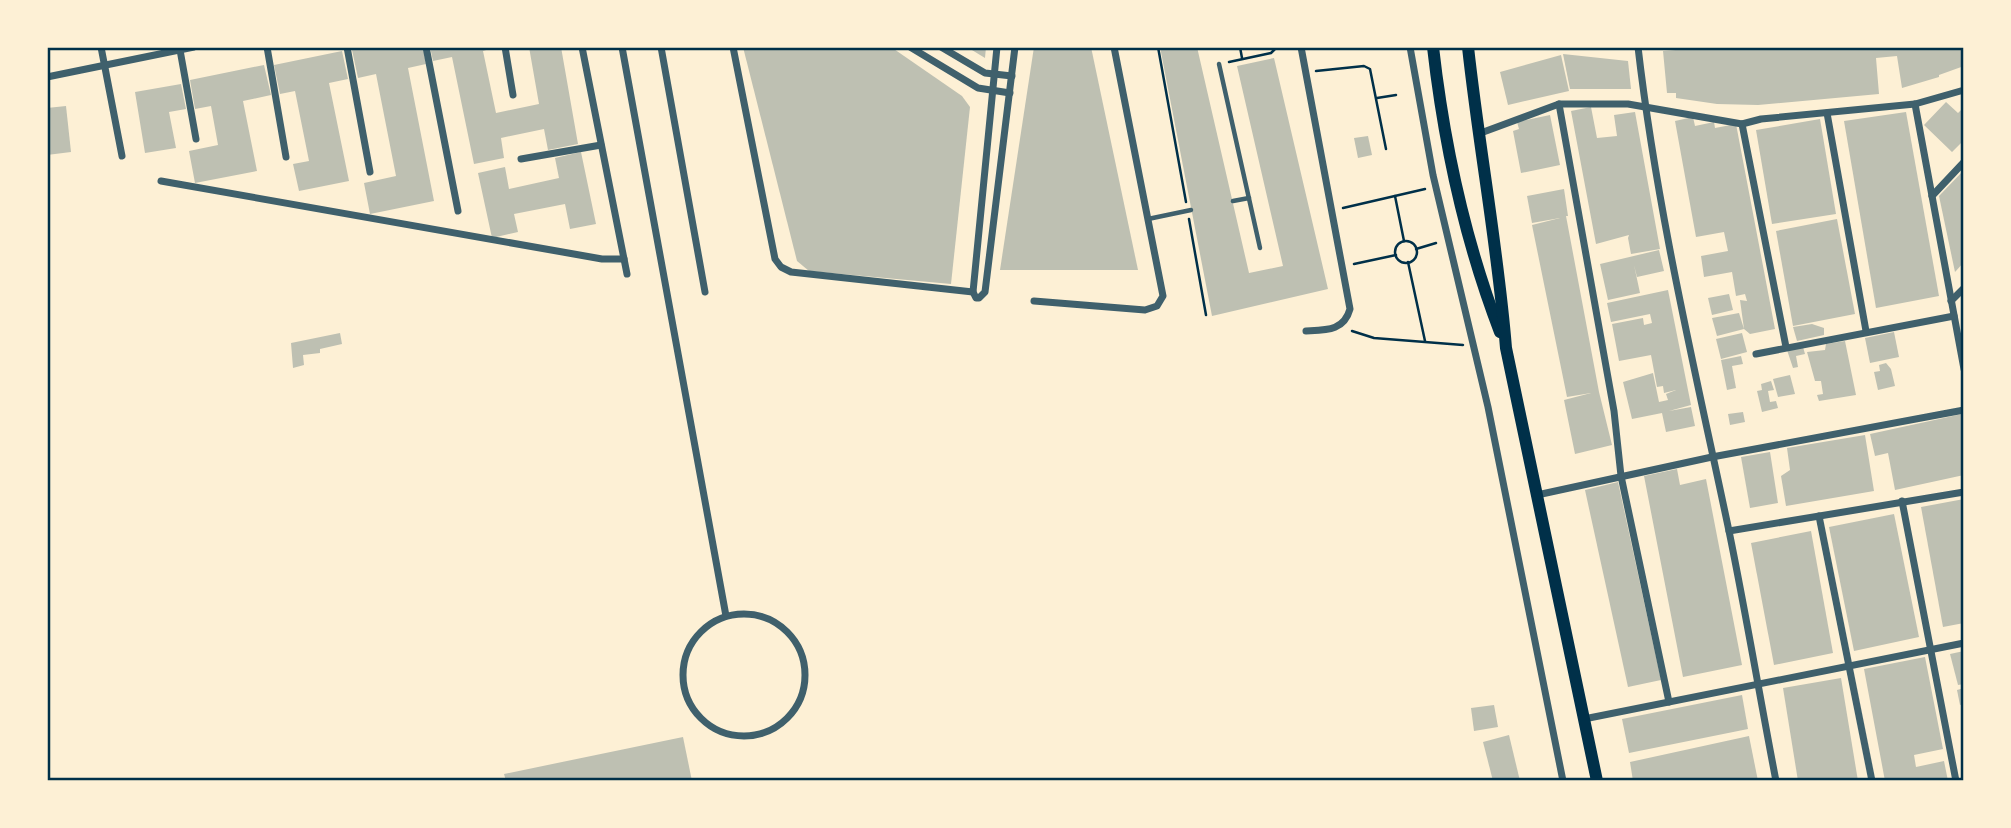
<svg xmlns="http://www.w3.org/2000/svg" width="2011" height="828" font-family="Merriweather,serif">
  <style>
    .building { fill: #bec0b2 }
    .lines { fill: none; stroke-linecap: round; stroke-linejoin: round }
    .path { stroke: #003049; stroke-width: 2.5 }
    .service { stroke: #3f606c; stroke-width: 4.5 }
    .minor { stroke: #3f606c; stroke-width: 7 }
    .secondary { stroke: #003049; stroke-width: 12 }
    .neatline { fill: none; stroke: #003049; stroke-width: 2.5 }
  </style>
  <rect width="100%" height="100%" fill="#fdf0d5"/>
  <g class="building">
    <polygon points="364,47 423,47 426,64 408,68 434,201 370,214 364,183 396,176 376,74 358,78 352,50"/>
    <polygon points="430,47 496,47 483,51 496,113 539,104 529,47 561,47 578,144 548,150 544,129 501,138 504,158 474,164 452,57 433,61"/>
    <polygon points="743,47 891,47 962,96 970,107 951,284 809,271 797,261"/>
    <polygon points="967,47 986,47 985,58"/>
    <polygon points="1034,47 1091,47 1138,270 1000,270"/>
    <polygon points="1160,47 1197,47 1249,273 1283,266 1237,66 1274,58 1328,289 1212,316"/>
    <polygon points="1714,47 1964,47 1964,66 1939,75 1939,77 1902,88 1897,56 1876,58 1879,94 1758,105 1717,104 1676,98 1676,93 1667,93 1663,51"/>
    <polygon points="342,51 348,79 329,83 349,181 299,191 293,164 309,161 295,91 280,94 274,65"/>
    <polygon points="1563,54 1628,61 1631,89 1570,89"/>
    <polygon points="1561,55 1569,91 1508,105 1500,72"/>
    <polygon points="264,65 271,95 243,101 257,171 195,183 189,151 218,145 211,106 195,109 190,80"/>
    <polygon points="181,84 186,109 169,112 176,148 145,153 135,92"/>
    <polygon points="1946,102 1958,113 1964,107 1964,140 1952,152 1924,125"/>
    <polygon points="66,106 71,152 47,155 47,108"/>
    <polygon points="1591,107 1597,138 1617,136 1614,115 1635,112 1660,249 1631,254 1628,238 1629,235 1596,244 1571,111"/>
    <polygon points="1906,112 1939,296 1876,308 1844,121"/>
    <polygon points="1550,115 1560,165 1521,173 1513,131 1519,129 1517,122"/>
    <polygon points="1693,117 1695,126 1714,122 1715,128 1736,124 1775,329 1750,334 1744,329 1717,336 1712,318 1739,313 1744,329 1740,300 1747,301 1745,294 1736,296 1732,272 1704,277 1701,256 1728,251 1724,232 1696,237 1675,121"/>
    <polygon points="1820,119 1836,214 1772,224 1756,130"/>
    <polygon points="1368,136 1372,155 1358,158 1354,138"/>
    <polygon points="581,152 596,224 570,229 565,204 514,214 518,232 492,238 478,173 505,167 509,189 559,178 555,158"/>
    <polygon points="1964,170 1964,262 1955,272 1939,196"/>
    <polygon points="1564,189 1568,216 1566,216 1599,392 1612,445 1575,454 1564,400 1591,393 1567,397 1532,225 1560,218 1532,223 1527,196"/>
    <polygon points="1837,219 1855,314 1793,326 1776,231"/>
    <polygon points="1659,250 1664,271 1637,277 1634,265 1640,293 1608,300 1600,264"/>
    <polygon points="1668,290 1691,405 1669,411 1691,407 1695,426 1666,432 1662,413 1632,419 1623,382 1653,373 1659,402 1668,400 1666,394 1676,390 1664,393 1663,386 1657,387 1651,355 1619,361 1612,324 1643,318 1644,325 1652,323 1650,314 1611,322 1607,303"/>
    <polygon points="1729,294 1733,310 1712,315 1708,298"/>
    <polygon points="1812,324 1824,328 1824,335 1797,341 1793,327"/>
    <polygon points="1894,332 1899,357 1870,363 1865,338"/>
    <polygon points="340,333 342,344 320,349 320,353 303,355 304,365 293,368 291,343"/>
    <polygon points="1742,333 1747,352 1721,359 1716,339"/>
    <polygon points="1845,341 1856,395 1819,401 1817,395 1823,394 1821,381 1815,381 1807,352 1825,350 1826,344"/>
    <polygon points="1803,347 1805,354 1796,356 1798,367 1793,368 1787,350"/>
    <polygon points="1741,356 1743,364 1732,366 1736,388 1727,390 1721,360"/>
    <polygon points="1886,363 1891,369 1895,386 1878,390 1874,372 1880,371 1879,365"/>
    <polygon points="1790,375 1795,394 1778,397 1773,379"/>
    <polygon points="1771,381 1774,390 1768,391 1770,402 1776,401 1778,408 1762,412 1757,391 1762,390 1761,384"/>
    <polygon points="1743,412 1745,422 1730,425 1728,414"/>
    <polygon points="1962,414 1964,475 1895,490 1888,453 1875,456 1870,434"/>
    <polygon points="1865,435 1874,491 1786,506 1781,476 1790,470 1787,448"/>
    <polygon points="1770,452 1778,503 1750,508 1741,457"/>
    <polygon points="1677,469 1680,485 1706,479 1742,665 1683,677 1644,476"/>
    <polygon points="1618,482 1661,680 1628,687 1585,490"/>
    <polygon points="1964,499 1964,623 1943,627 1921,507"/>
    <polygon points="1894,514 1919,637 1854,651 1829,527"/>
    <polygon points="1811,531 1833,653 1774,665 1751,543"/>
    <polygon points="1964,651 1964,684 1958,685 1950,654"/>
    <polygon points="1925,657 1943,749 1914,755 1916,767 1944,761 1948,781 1885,781 1864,669"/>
    <polygon points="1841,678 1858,781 1798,781 1783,688"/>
    <polygon points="1964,688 1964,704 1960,705 1957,690"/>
    <polygon points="1742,695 1748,729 1629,753 1622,719"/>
    <polygon points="1494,705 1498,727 1474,731 1471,708"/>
    <polygon points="1509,735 1520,781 1493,781 1483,742"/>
    <polygon points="1749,736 1758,781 1633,781 1630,762"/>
    <polygon points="683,737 692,781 506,781 504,774"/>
  </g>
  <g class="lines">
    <g class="path">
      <polyline points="1158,47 1186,202"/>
      <polyline points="1240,47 1242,58"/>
      <polyline points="1229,62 1271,53 1277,47"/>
      <polyline points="1316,71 1364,66 1370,69 1386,149"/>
      <polyline points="1377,98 1396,95"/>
      <polyline points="1395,196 1404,241"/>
      <polyline points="1343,208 1425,189"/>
      <polyline points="1189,219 1206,315"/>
      <circle cx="1406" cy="252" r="11"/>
      <polyline points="1416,249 1436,243"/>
      <polyline points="1408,262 1425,341"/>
      <polyline points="1354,264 1396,255"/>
      <polyline points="1352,331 1374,338 1463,345"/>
    </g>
    <g class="service">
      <polyline points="1219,64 1260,248"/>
      <polyline points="1233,201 1249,198"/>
      <polyline points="1148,219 1191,210"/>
    </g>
    <g class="minor">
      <polyline points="101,47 122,156"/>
      <polyline points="267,47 286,157"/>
      <polyline points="347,47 370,172"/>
      <polyline points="426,47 458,211"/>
      <polyline points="505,47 513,95"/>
      <polyline points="582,47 627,274"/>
      <polyline points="622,47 726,616"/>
      <polyline points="661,47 705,292"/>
      <polyline points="733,47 775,259 781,267 791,272 973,292"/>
      <polyline points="910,47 978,88 1010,93"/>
      <polyline points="941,47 985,73 1012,76"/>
      <polyline points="997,47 973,292 976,298 979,298 985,292 1015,47"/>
      <path d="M1301,47l49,262c-6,22 -24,21 -44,22"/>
      <polyline points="1410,47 1433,175 1488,407 1563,781"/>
      <path d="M1638,47c19,164 57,323 91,484 17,83 31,167 47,250"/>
      <polyline points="180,50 196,139"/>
      <polyline points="47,77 194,47"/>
      <polyline points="1559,104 1614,411 1621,476 1669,702"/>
      <polyline points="1915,104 1964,369"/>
      <polyline points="1827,113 1866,331"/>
      <polyline points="1742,124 1786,347"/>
      <polyline points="1478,134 1559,104 1628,104 1742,124 1761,119 1915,104 1964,90"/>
      <polyline points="521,159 601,145"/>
      <polyline points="161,181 602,259 624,259"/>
      <polyline points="1932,196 1964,162"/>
      <polyline points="1034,301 1145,310 1157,306 1163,296 1114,47"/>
      <polyline points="1951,301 1964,288"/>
      <polyline points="1756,354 1954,316"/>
      <polyline points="1537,495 1712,457 1964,410"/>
      <polyline points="1902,501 1956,781"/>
      <polyline points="1819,516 1872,781"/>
      <polyline points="1729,531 1964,492"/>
      <circle cx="744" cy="675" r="61"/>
      <polyline points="1584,719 1964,643"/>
    </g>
    <g class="secondary">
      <path d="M1433,47c11,97 32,194 67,285"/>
      <path d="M1468,47c11,101 30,201 38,301l91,433"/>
    </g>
  </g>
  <rect width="2011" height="828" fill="none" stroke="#fdf0d5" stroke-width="98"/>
  <rect x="49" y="49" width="1913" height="730" class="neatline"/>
</svg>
